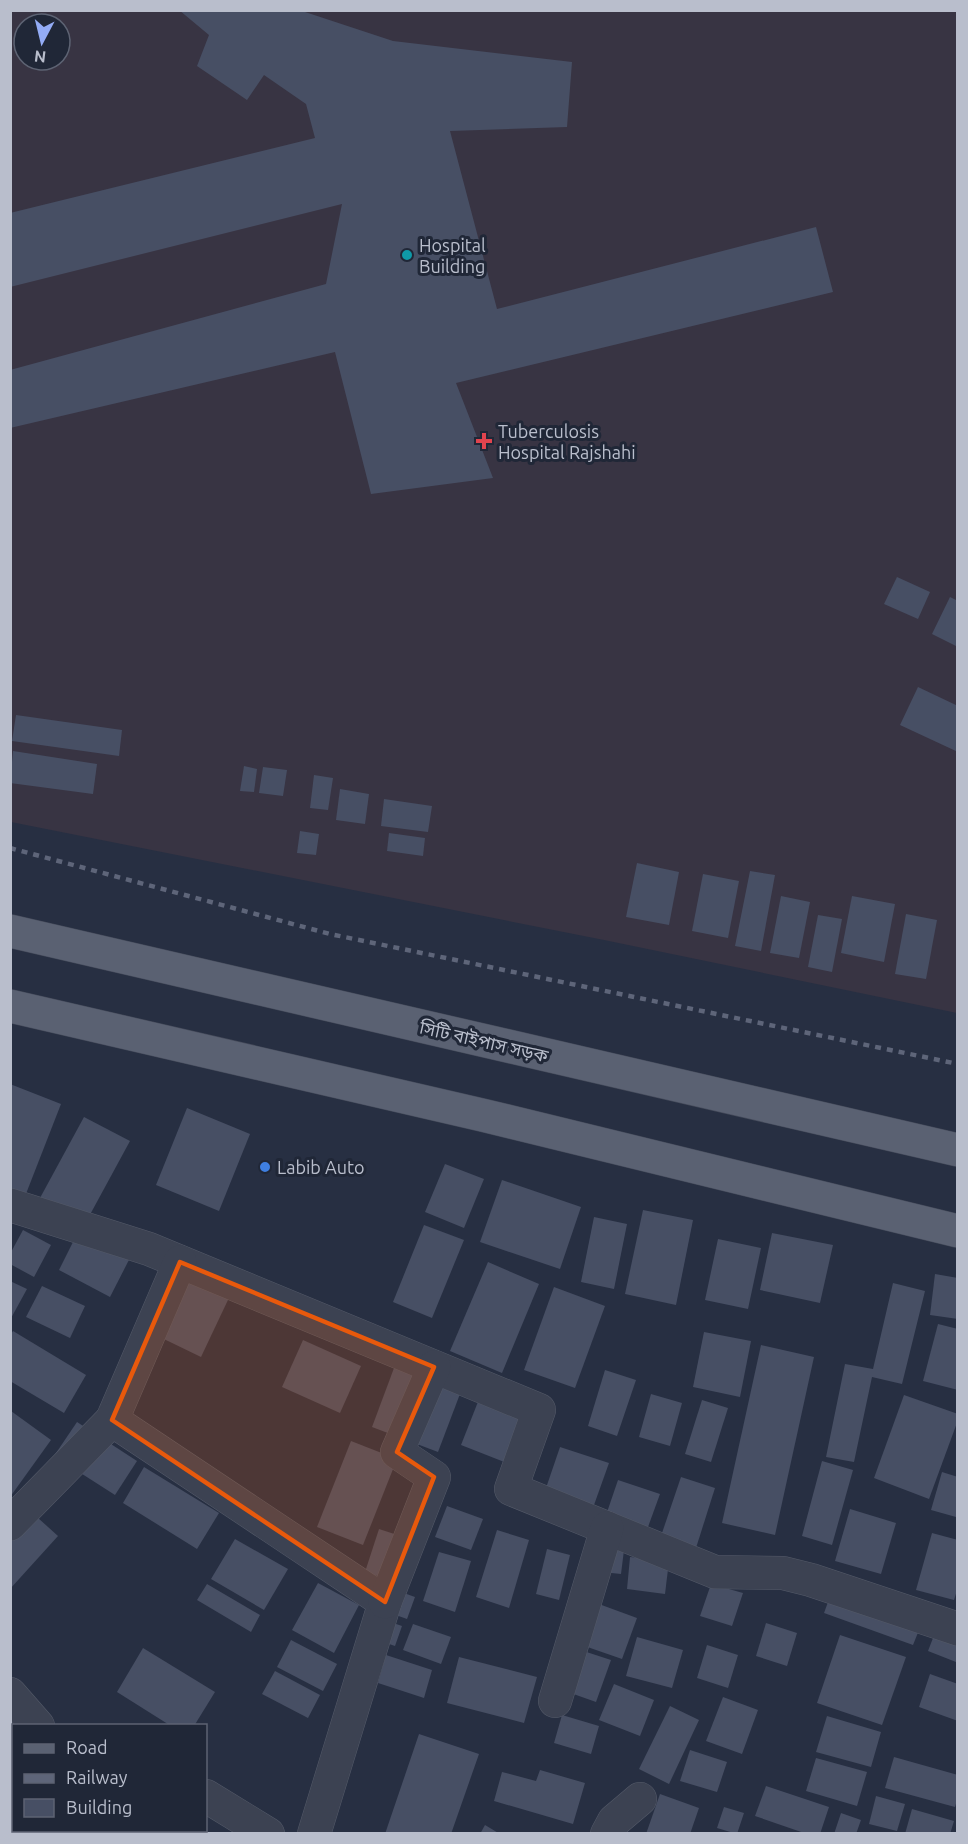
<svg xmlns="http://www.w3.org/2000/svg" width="968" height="1844" font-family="Ubuntu,'Noto Sans Bengali',sans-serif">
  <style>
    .medical { fill: #383443; fill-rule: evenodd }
    .building { fill: #474f64 }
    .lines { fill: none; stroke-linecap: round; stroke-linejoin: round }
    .street-casing { stroke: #545a69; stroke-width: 34 }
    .primary-casing { stroke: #454b5b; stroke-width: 34 }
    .street { stroke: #3c4252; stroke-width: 33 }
    .primary { stroke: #5a6172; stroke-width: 33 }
    .rail { stroke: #5e6579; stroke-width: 4.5; stroke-dasharray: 6 6; stroke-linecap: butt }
    .marked { fill: #e8590c; fill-opacity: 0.2; stroke: #e8590c; stroke-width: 4.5; stroke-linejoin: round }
    .culture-dot { fill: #0f9aa8; stroke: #202737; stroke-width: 2 }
    .health-dot { fill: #e0444e; stroke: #202737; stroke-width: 2 }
    .shop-dot { fill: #3f7fe0; stroke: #202737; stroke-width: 2 }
    .labels { text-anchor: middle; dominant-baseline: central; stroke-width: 6; stroke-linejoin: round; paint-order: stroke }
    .poi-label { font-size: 18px; fill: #b9becc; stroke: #202737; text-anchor: start }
    .street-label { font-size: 18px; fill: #b9becc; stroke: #202737 }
  </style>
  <rect width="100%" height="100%" fill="#272f42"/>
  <path class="medical" d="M10,11h947v1002l-353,-73 -593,-118zM24,24h36v36h-36z"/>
  <g class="building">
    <polygon points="179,10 299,10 393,41 572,62 567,127 450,131 497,309 816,227 833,292 456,383 493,478 371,494 335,352 10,428 10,370 326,284 342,204 10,287 10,213 315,138 306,104 264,75 247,100 197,66 209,35"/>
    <polygon points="897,577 930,592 918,619 884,604"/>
    <polygon points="950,597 958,601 958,647 932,634"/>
    <polygon points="918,687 958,706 958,752 900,725"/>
    <polygon points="16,715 122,730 119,756 12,741"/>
    <polygon points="13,751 97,764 93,794 10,783"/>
    <polygon points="244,766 257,769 254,792 240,791"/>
    <polygon points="263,767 287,770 283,796 259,793"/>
    <polygon points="314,775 333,778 328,810 310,808"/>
    <polygon points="340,789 369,794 365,824 336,820"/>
    <polygon points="384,799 432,806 428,832 381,826"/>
    <polygon points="300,831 319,834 316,855 297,853"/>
    <polygon points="389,833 425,838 423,856 387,851"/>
    <polygon points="637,863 679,872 669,925 626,917"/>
    <polygon points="750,871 775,875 761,951 735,946"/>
    <polygon points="703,874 739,881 728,938 692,931"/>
    <polygon points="781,896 810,902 799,958 770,953"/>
    <polygon points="852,896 895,904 884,962 841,953"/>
    <polygon points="906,914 937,920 926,979 895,974"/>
    <polygon points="818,915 842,919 832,972 808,967"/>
    <polygon points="10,1084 61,1104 15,1222 10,1220"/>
    <polygon points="187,1108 250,1134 219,1211 156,1185"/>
    <polygon points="84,1117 130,1141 86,1222 40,1198"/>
    <polygon points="445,1164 484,1179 464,1228 425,1212"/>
    <polygon points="502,1180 581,1207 560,1269 480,1242"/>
    <polygon points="643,1210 693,1220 676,1305 625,1294"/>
    <polygon points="594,1217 627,1224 614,1289 581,1282"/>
    <polygon points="424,1225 464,1240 432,1318 393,1302"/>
    <polygon points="80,1228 132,1254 110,1297 59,1270"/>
    <polygon points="23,1230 51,1245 34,1277 10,1264 10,1254"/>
    <polygon points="772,1233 833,1245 820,1303 760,1290"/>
    <polygon points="718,1239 761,1248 748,1309 705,1300"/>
    <polygon points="172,1253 236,1283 201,1357 137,1326"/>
    <polygon points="488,1262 539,1284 502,1373 450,1351"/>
    <polygon points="935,1274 958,1278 958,1319 930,1315"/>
    <polygon points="10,1281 27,1289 10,1320"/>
    <polygon points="893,1283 925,1291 902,1384 872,1377 854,1462 826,1457 845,1364 873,1369"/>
    <polygon points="42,1286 85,1306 70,1338 26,1317"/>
    <polygon points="554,1287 605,1306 575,1388 524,1370"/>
    <polygon points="938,1324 958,1329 958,1390 923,1381"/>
    <polygon points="13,1331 86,1375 64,1413 10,1381 10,1336"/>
    <polygon points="704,1332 751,1341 740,1397 693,1387"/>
    <polygon points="303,1340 361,1366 340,1413 282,1387"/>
    <polygon points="761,1345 814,1357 775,1535 722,1523"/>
    <polygon points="397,1360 463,1386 438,1452 372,1427"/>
    <polygon points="605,1370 636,1380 617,1436 588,1426"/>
    <polygon points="483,1389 539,1410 517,1467 461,1445"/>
    <polygon points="651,1394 682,1403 670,1446 639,1437"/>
    <polygon points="904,1395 958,1414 958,1420 929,1499 874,1478"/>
    <polygon points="702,1400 728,1408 711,1462 685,1454"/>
    <polygon points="11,1411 51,1440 10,1497 10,1412"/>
    <polygon points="77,1422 137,1461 115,1495 54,1456"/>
    <polygon points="351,1441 397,1459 363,1545 317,1527"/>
    <polygon points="560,1447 609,1463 594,1505 546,1488"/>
    <polygon points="822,1461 853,1470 832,1545 802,1536"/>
    <polygon points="144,1467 219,1513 197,1549 123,1503"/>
    <polygon points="942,1472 958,1477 956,1517 931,1510"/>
    <polygon points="681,1477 715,1488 696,1548 661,1536"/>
    <polygon points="618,1480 660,1494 644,1538 603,1524"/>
    <polygon points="17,1499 58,1536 10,1589 10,1507"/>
    <polygon points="447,1506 483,1519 471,1550 435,1537"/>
    <polygon points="850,1509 896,1523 881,1574 835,1561"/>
    <polygon points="379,1529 422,1543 408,1586 365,1572"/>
    <polygon points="497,1530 529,1540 509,1608 476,1597"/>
    <polygon points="932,1533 958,1540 958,1587 954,1600 916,1590"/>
    <polygon points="587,1537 625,1542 621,1574 583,1570"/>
    <polygon points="235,1539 288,1569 264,1610 211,1579"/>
    <polygon points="547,1549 570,1555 559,1600 536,1594"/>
    <polygon points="439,1552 471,1561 455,1612 423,1601"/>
    <polygon points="630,1557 669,1561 665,1594 627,1589"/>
    <polygon points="373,1582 415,1597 407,1619 365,1604"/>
    <polygon points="318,1583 359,1605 334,1653 292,1630"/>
    <polygon points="835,1583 925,1615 913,1645 824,1613"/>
    <polygon points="207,1584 260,1615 251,1632 197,1600"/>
    <polygon points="711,1584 743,1593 732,1626 700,1616"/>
    <polygon points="588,1600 637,1618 622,1659 573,1642"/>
    <polygon points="370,1615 402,1626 395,1646 363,1635"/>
    <polygon points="766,1623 797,1633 787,1666 756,1656"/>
    <polygon points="413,1624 451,1637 441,1664 403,1650"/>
    <polygon points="938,1625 958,1632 958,1657 956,1662 928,1651"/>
    <polygon points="840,1635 906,1657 882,1725 817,1703"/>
    <polygon points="637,1637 683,1650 672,1688 626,1676"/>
    <polygon points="291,1640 337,1664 323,1691 277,1667"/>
    <polygon points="562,1644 611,1660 596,1702 548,1685"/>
    <polygon points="707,1645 738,1655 728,1688 697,1678"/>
    <polygon points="143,1648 215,1692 194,1726 171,1726 117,1692"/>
    <polygon points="386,1655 432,1670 424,1698 378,1683"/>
    <polygon points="459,1657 537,1677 524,1723 447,1703"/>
    <polygon points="275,1671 320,1695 308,1718 262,1694"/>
    <polygon points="930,1674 958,1684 958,1721 919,1707"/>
    <polygon points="614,1684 654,1700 640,1736 599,1720"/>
    <polygon points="723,1697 758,1710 742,1754 706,1741"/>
    <polygon points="670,1706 699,1720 669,1784 639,1769"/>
    <polygon points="562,1715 599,1726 591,1754 554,1743"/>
    <polygon points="827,1716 881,1732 871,1767 816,1752"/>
    <polygon points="419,1734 479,1754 451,1834 385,1834"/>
    <polygon points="690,1750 727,1762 717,1792 680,1781"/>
    <polygon points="894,1757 958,1775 958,1797 955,1807 885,1788"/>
    <polygon points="816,1758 867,1772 857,1806 806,1791"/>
    <polygon points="540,1770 585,1783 573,1824 494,1801 502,1772 536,1781"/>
    <polygon points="766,1786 829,1807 820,1834 807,1834 755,1816"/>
    <polygon points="660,1794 699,1808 690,1834 646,1834"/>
    <polygon points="876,1796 905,1804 897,1831 869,1824"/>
    <polygon points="724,1807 744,1813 737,1834 717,1828"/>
    <polygon points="912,1809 954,1821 950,1834 905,1834"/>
    <polygon points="841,1813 861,1820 856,1834 834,1834"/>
    <polygon points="485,1825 500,1834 480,1834"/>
    <polygon points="26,1830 108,1830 106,1834 24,1834"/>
  </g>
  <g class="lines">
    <defs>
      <g id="street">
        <polyline points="10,1205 149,1249 539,1410 511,1489 715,1572 783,1573 811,1580 958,1629"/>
        <polyline points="112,1420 180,1262"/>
        <polyline points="10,1524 112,1420 385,1602 314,1834"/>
        <polyline points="385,1602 434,1477 397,1452 434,1367"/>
        <polyline points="10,1694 38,1726"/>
        <polyline points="555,1701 607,1528"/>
        <polyline points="206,1796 268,1834"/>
        <polyline points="13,1834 15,1830"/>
        <polyline points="607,1834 614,1821 640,1799"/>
      </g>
      <g id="primary">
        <polyline points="10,931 958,1150"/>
        <polyline points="10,1006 482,1115 958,1231"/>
      </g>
    </defs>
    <use href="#street" class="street-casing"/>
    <use href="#primary" class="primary-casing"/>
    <use href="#street" class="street"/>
    <use href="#primary" class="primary"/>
    <polyline class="rail" points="10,848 330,934 958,1064"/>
  </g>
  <path class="marked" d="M180,1262l254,105 -37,85 37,25 -49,125 -273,-182z"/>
  <circle class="culture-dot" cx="407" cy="255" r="6"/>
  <path class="health-dot" d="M481 432h6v6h6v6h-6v6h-6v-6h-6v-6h6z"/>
  <circle class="shop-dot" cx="265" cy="1167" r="6"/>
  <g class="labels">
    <g class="poi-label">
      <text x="419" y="245">Hospital<tspan x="419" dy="21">Building</tspan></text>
      <text x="498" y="431">Tuberculosis<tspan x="498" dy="21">Hospital Rajshahi</tspan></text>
      <text x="277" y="1167">Labib Auto</text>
    </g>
    <g class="street-label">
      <text transform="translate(484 1041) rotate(13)">সিটি বাইপাস সড়ক</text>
    </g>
  </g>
  <rect width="968" height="1844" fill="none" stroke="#b9becc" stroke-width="24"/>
  <rect x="12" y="1724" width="195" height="108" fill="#202737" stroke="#5d6373" stroke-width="1.5"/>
  <rect x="24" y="1744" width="30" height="9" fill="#5a6172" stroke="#5d6373" stroke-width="1.5"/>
  <text x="66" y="1754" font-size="18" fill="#b9becc">Road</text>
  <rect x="24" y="1774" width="30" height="9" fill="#5e6579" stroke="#5d6373" stroke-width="1.5"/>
  <text x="66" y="1784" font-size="18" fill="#b9becc">Railway</text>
  <rect x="24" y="1799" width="30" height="18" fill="#474f64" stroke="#5d6373" stroke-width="1.5"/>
  <text x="66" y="1814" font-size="18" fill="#b9becc">Building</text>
  <g transform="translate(42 42) rotate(187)"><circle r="28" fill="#202737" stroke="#5d6373" stroke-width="1.5"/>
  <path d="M0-4.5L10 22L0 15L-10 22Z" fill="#93acf6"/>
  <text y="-9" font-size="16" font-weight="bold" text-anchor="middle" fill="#b9becc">N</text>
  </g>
</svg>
